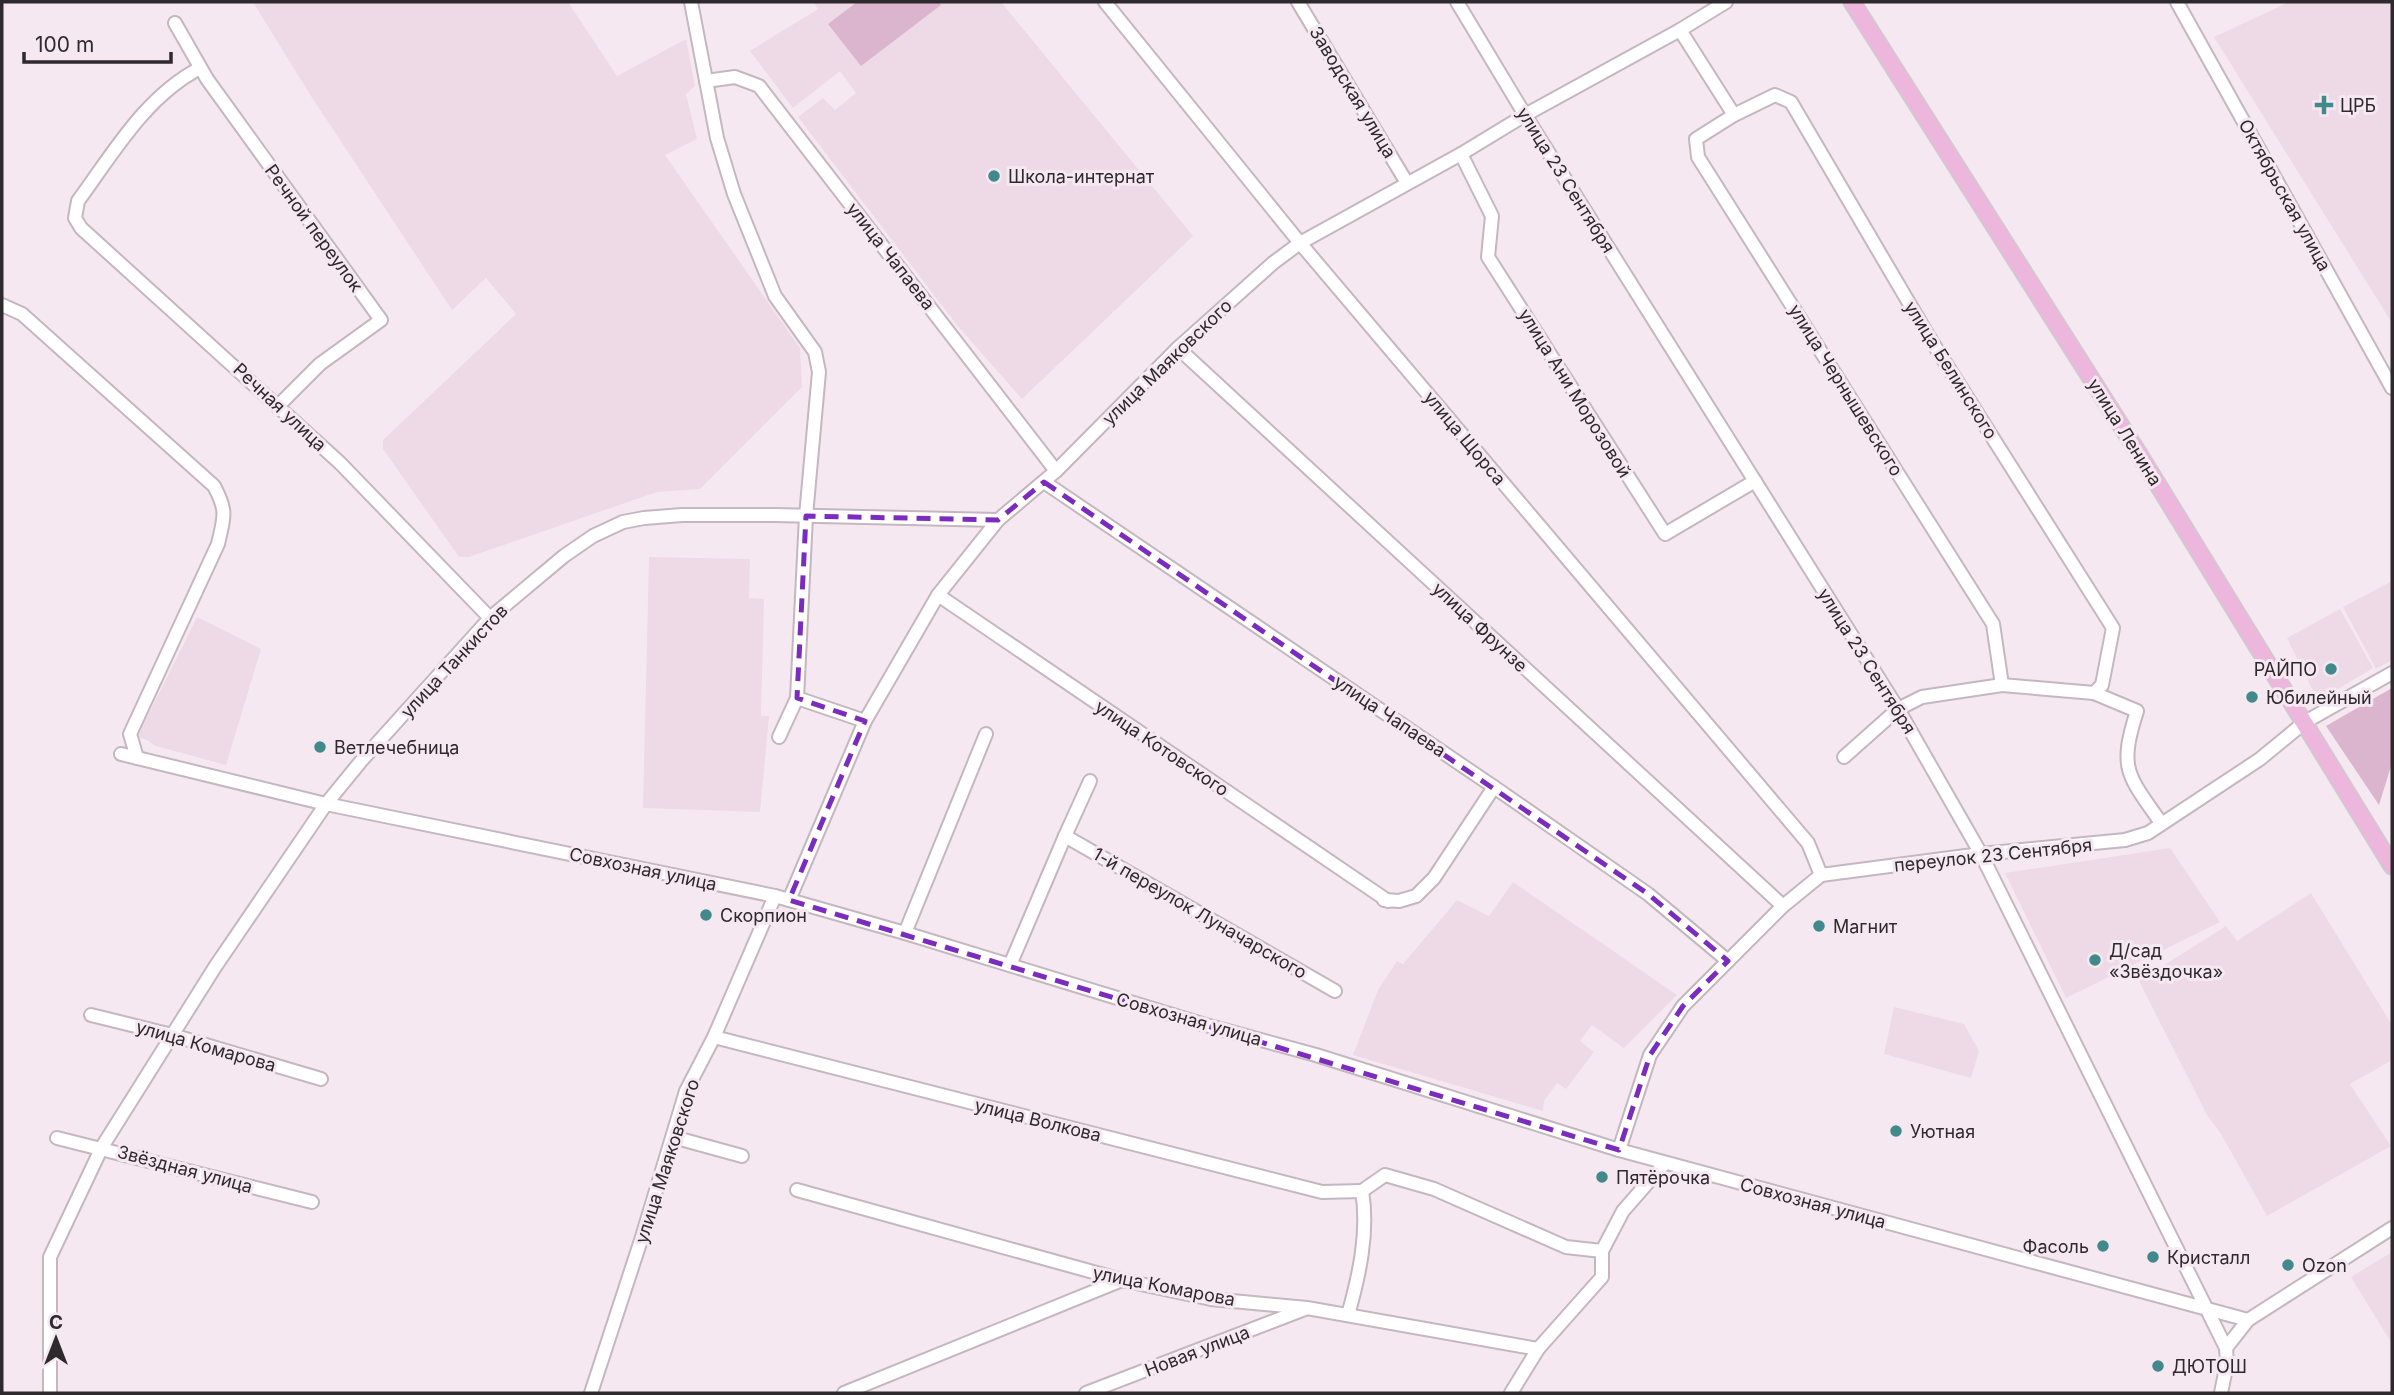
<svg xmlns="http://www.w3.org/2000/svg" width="2394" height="1395" font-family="Inter,sans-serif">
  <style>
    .built { fill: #eedae7 }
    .green { fill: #dbb5ce }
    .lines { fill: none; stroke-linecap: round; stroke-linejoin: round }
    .minor-casing { stroke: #c4b7bf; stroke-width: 16 }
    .major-casing { stroke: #cdcccd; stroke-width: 19 }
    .minor { stroke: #fff; stroke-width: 12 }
    .major { stroke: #ecb6dd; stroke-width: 16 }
    .marked { fill: none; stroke: #7b2cbf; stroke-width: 5; stroke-dasharray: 14 9; stroke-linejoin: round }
    .poi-dot { fill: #41898a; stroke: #f6e8f1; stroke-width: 2.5 }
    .labels { text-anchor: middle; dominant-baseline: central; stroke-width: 6; stroke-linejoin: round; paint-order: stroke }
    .street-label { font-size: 18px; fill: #2e292d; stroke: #f6e8f1 }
    .poi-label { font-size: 18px; fill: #2e292d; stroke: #f6e8f1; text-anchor: start }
  </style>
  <rect width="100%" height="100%" fill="#f6e8f1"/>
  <g class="built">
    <polygon points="253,2 568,2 617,76 686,39 695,86 686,94 697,139 665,155 800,348 802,387 700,489 657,492 469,557 459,557 383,449 383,440 516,314 486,278 452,310 309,93"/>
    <polygon points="813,2 1001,2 1193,236 1022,399 956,324 798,117 823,98 835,110 856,93 840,71 793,108 750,51 818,9"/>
    <polygon points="2289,2 2392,2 2392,323 2214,37"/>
    <polygon points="649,557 750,559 749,598 764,599 761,716 769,716 760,812 643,808"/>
    <polygon points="2392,581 2392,660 2376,669 2343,607"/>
    <polygon points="2340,609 2373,668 2318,701 2287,638"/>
    <polygon points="197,617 261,649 226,765 156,746 147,740 137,737"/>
    <polygon points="2170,848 2220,922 2066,998 2005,873"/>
    <polygon points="1513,882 1677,995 1624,1048 1592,1025 1580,1041 1594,1052 1566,1089 1557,1083 1544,1101 1543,1111 1353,1055 1378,990 1397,961 1403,964 1457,900 1489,916"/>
    <polygon points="2311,893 2392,1025 2392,1060 2350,1084 2391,1146 2267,1216 2221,1134 2207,1115 2139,981 2226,926 2237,941"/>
    <polygon points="1894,1007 1964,1024 1979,1051 1971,1078 1884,1054"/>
    <polygon points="2392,1252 2392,1344 2351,1277"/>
  </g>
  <g class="green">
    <polygon points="857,2 939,2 941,5 861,66 828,24"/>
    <polygon points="2392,688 2392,763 2379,805 2326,726"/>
  </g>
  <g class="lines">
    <defs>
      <g id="minor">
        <polyline points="691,2 717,138 734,194 775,296 815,352 819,372 806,516 797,698 865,721"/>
        <polyline points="1105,2 1300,243 1808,843 1821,875"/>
        <polyline points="1298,2 1407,183"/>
        <polyline points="1457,2 1525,115 1898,709 1981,854 2226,1348 2227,1363 2221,1393"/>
        <polyline points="2177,2 2392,388"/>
        <polyline points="175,23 207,79 381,320 320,364 279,405"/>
        <polyline points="1680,30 1734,115"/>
        <path d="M200,68c-55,29 -86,84 -122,133l-3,17 6,10 259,235 150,155"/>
        <polyline points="706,81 735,77 759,86 1056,471"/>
        <polyline points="1461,154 1492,216 1488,257 1665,534 1755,481"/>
        <path d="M2,305l20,9 192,172c14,26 10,31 4,58l-88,190 7,24"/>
        <polyline points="1178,348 1783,906"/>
        <polyline points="1044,482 1494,787 1648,894 1728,961"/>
        <polyline points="938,595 1388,901"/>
        <polyline points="2002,685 1993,624 1698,157 1696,139 1734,115 1775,95 1791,102 1929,337 2113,628 2102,685 2094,693"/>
        <polyline points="779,737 797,698"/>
        <polyline points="121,754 326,804 775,896 905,933 1202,1024 1316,1055 1619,1150 2248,1320"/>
        <path d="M1844,757l54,-48 24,-12 80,-12 92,8 43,18c-19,59 -9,64 24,112"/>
        <polyline points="1065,836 1090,781"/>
        <polyline points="1821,875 1981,854 2125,840 2148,833 2260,759 2305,722 2392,673"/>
        <polyline points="789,900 865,721 938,595 998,520 1056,471 1178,348 1273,263 1300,243 1461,154 1525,115 1680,30 1726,2"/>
        <polyline points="1384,900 1399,901 1416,896 1434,878 1494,787"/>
        <polyline points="905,933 986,734"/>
        <polyline points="1010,965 1065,836 1335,991"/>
        <polyline points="91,1015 172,1035 321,1079"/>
        <polyline points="714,1037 1322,1192 1362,1191"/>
        <polyline points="673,1137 742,1156"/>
        <polyline points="57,1138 312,1202"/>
        <polyline points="1619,1150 1650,1055 1683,1006 1783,906 1821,875"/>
        <polyline points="797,1190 1122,1280 1211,1299 1307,1308 1538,1349"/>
        <polyline points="1362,1191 1385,1175 1434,1189 1566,1247 1602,1251"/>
        <path d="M1348,1315c11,-39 21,-83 14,-124"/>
        <polyline points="2226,1348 2248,1320 2392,1228"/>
        <polyline points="50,1393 50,1257 102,1147 215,967 326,804 362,760 490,618 564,556 593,536 623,522 644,518 682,515 774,515 998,520"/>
        <polyline points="591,1393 642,1237 686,1091 714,1037 775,896"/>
        <polyline points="844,1393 1122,1280"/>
        <polyline points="1086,1393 1305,1309"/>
        <polyline points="1511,1393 1538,1349 1602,1277 1602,1251 1623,1211 1665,1163"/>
      </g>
      <polyline id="major" points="1852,2 2139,454 2392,866"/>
    </defs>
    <use href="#minor" class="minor-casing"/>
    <use href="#major" class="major-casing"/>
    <use href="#minor" class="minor"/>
    <use href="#major" class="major"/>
  </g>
  <path class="marked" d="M1044,482l604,412 80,67 -45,45 -33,49 -31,95 -830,-250 76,-179 -68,-23 9,-182 192,4z"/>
  <g class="poi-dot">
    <path d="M2320.5 94.5h7v7h7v7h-7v7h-7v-7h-7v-7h7z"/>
    <circle cx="994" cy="176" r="7"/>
    <circle cx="2331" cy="669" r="7"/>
    <circle cx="2252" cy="697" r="7"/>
    <circle cx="320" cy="747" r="7"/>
    <circle cx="706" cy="915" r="7"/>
    <circle cx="1819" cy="926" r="7"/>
    <circle cx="2095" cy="960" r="7"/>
    <circle cx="1896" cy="1131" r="7"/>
    <circle cx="1602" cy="1177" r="7"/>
    <circle cx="2103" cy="1246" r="7"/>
    <circle cx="2153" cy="1257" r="7"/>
    <circle cx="2288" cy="1265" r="7"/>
    <circle cx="2158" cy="1366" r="7"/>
  </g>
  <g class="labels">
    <g class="street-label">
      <text transform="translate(1353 92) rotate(59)">Заводская улица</text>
      <text transform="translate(1566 180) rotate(58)">улица 23 Сентября</text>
      <text transform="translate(2285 195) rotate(61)">Октябрьская улица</text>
      <text transform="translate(314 228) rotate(54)">Речной переулок</text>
      <text transform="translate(891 256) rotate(52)">улица Чапаева</text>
      <text transform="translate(1167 362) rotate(-44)">улица Маяковского</text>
      <text transform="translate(1951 370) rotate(58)">улица Белинского</text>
      <text transform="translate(1846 390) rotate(58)">улица Чернышевского</text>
      <text transform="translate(1575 393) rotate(58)">улица Ани Морозовой</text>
      <text transform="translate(280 407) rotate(43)">Речная улица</text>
      <text transform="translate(2125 432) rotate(58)">улица Ленина</text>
      <text transform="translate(1465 438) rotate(50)">улица Щорса</text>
      <text transform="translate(1480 627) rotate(43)">улица Фрунзе</text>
      <text transform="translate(454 661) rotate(-47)">улица Танкистов</text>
      <text transform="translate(1867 661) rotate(58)">улица 23 Сентября</text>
      <text transform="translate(1390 716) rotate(34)">улица Чапаева</text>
      <text transform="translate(1162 748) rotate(34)">улица Котовского</text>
      <text transform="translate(1993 855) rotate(-6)">переулок 23 Сентября</text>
      <text transform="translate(643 869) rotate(12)">Совхозная улица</text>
      <text transform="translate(1200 913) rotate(30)">1-й переулок Луначарского</text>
      <text transform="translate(1189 1019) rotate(16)">Совхозная улица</text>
      <text transform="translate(206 1046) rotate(16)">улица Комарова</text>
      <text transform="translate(1038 1120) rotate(14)">улица Волкова</text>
      <text transform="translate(667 1161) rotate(-72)">улица Маяковского</text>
      <text transform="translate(185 1169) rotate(15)">Звёздная улица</text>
      <text transform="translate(1813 1203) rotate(15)">Совхозная улица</text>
      <text transform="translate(1164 1286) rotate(11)">улица Комарова</text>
      <text transform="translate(1197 1351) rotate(-21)">Новая улица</text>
    </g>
    <g class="poi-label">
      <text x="2340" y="105">ЦРБ</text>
      <text x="1008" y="176">Школа-интернат</text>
      <text x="2317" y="669" text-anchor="end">РАЙПО</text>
      <text x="2266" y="697">Юбилейный</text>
      <text x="334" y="747">Ветлечебница</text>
      <text x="720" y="915">Скорпион</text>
      <text x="1833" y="926">Магнит</text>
      <text x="2109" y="950">Д/сад<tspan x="2109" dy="21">«Звёздочка»</tspan></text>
      <text x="1910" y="1131">Уютная</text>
      <text x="1616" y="1177">Пятёрочка</text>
      <text x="2089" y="1246" text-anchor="end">Фасоль</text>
      <text x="2167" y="1257">Кристалл</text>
      <text x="2302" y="1265">Ozon</text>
      <text x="2172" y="1366">ДЮТОШ</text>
    </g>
  </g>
  <rect width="2394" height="1395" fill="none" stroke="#2e292d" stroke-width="7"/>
  <g transform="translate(56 1339)" stroke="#f6e8f1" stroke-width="5" paint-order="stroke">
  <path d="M0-5L12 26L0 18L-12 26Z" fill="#2e292d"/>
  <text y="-10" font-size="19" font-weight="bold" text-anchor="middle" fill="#2e292d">С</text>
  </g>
  <path d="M24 52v10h147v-10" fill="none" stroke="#2e292d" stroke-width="3.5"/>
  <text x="35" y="52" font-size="21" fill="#2e292d" stroke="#f6e8f1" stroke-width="5" paint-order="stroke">100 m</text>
</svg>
